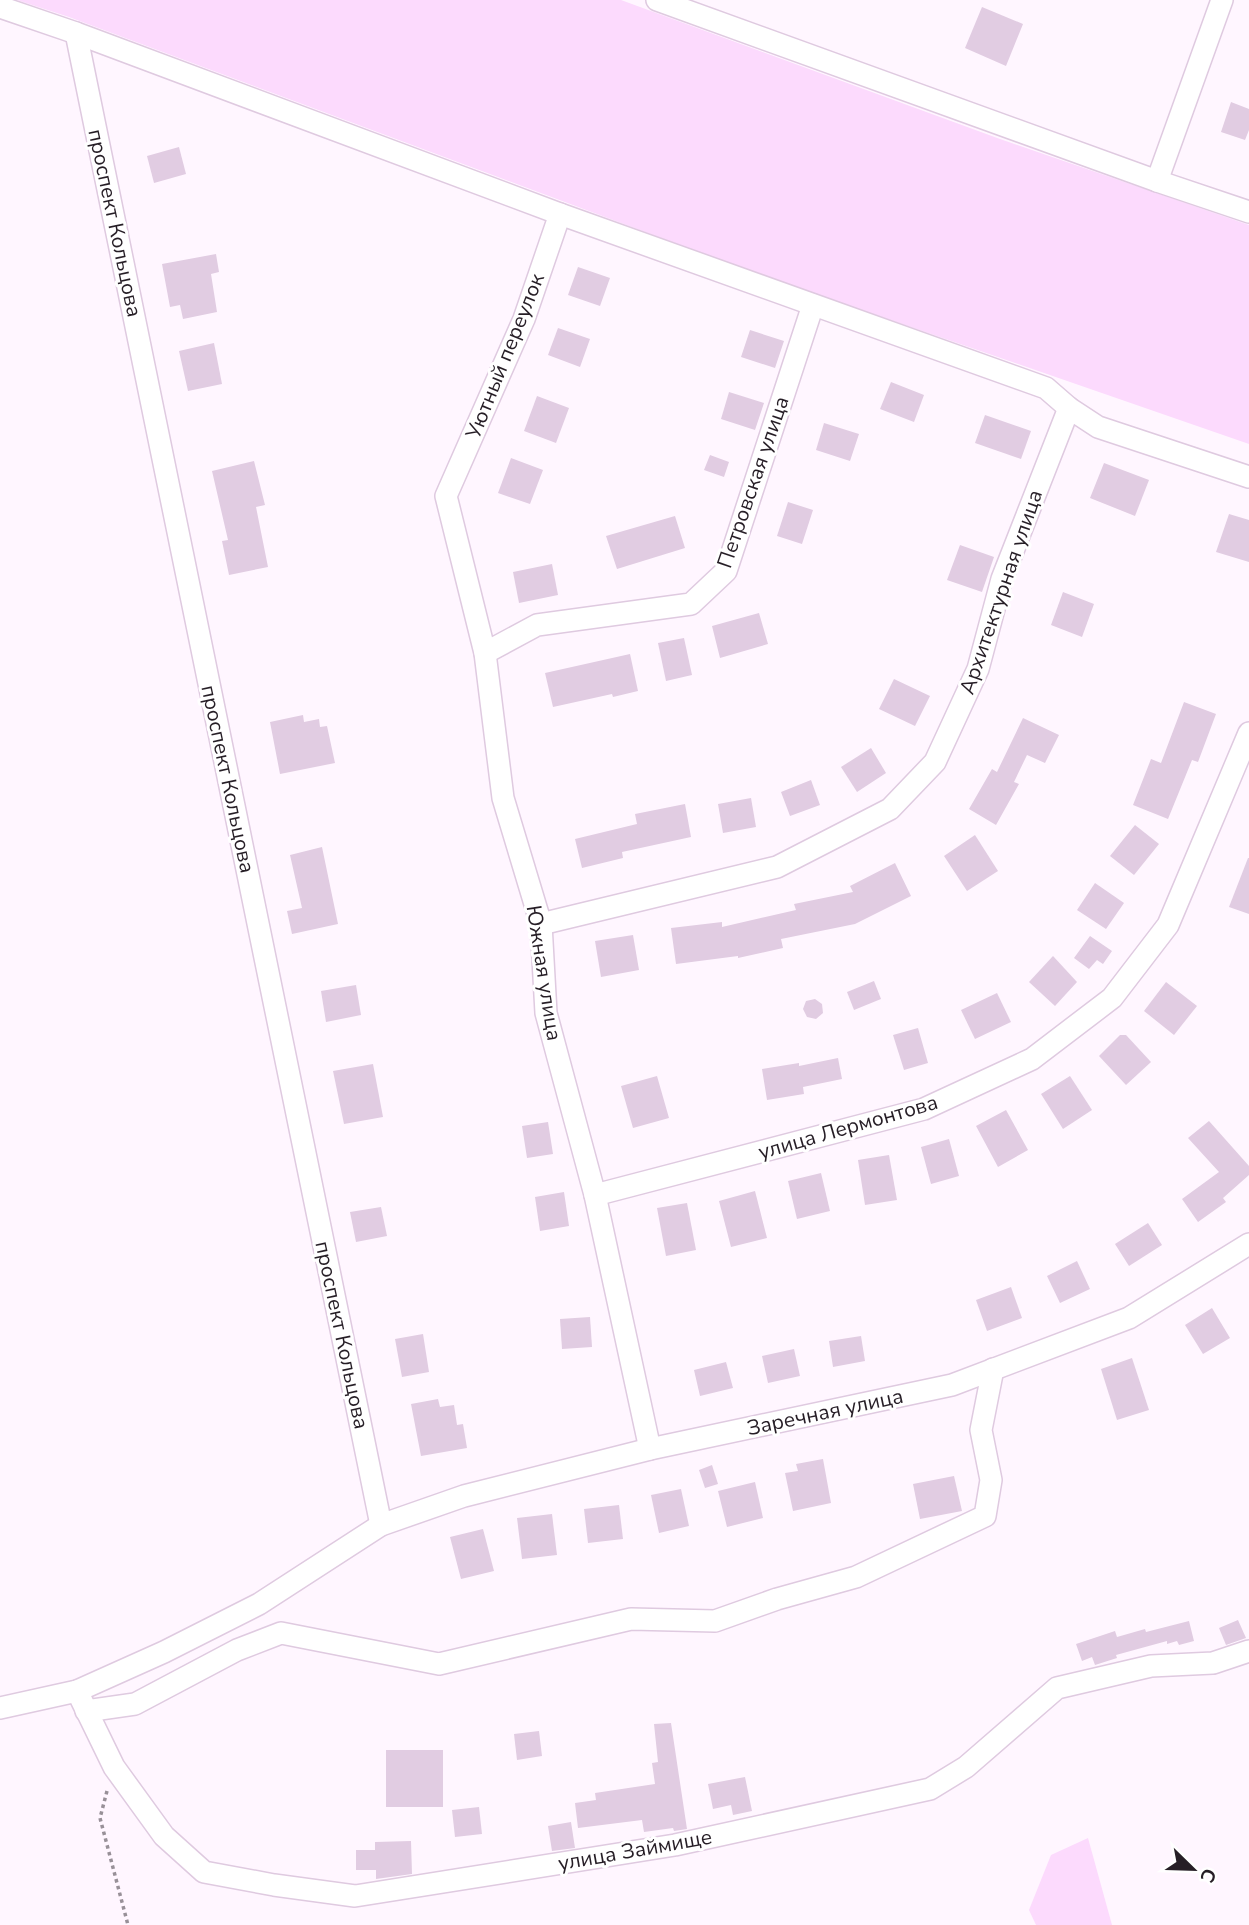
<svg xmlns="http://www.w3.org/2000/svg" width="1249" height="1925" font-family="'Nunito Sans',sans-serif">
  <style>
    .green { fill: #fcdafd }
    .building { fill: #e1cce2 }
    .lines { fill: none; stroke-linecap: round; stroke-linejoin: round }
    .minor-casing { stroke: #dfcae0; stroke-width: 24 }
    .path { stroke: #989098; stroke-width: 3.5; stroke-dasharray: 3.5 3.5; stroke-linecap: butt }
    .minor { stroke: #fff; stroke-width: 21 }
    .labels { text-anchor: middle; dominant-baseline: central; stroke-width: 6; stroke-linejoin: round; paint-order: stroke }
    .street-label { font-size: 21px; fill: #261e26; stroke: #fff }
  </style>
  <rect width="100%" height="100%" fill="#fff6ff"/>
  <g class="green">
    <polygon points="17,0 621,0 1000,139 1249,225 1249,444 755,273 69,17"/>
    <polygon points="1088,1838 1112,1925 1036,1925 1029,1910 1051,1855"/>
  </g>
  <g class="building">
    <polygon points="982,7 1023,24 1006,66 965,48"/>
    <polygon points="1231,102 1249,109 1249,130 1245,140 1221,132"/>
    <polygon points="179,147 186,174 154,183 147,156"/>
    <polygon points="216,254 219,272 211,274 217,312 183,319 180,305 170,307 162,264"/>
    <polygon points="578,267 610,278 600,306 568,295"/>
    <polygon points="558,328 590,339 580,367 548,355"/>
    <polygon points="750,330 784,341 775,368 741,357"/>
    <polygon points="214,343 222,384 188,391 179,351"/>
    <polygon points="891,382 924,395 914,422 880,409"/>
    <polygon points="729,392 764,403 755,430 721,419"/>
    <polygon points="537,396 569,408 556,443 524,431"/>
    <polygon points="985,415 1031,431 1021,459 975,443"/>
    <polygon points="824,423 859,434 850,461 816,450"/>
    <polygon points="710,455 729,462 724,477 704,470"/>
    <polygon points="511,458 543,470 530,504 498,493"/>
    <polygon points="254,461 265,505 256,507 268,567 229,575 222,541 228,540 212,471"/>
    <polygon points="1104,463 1149,480 1135,516 1090,498"/>
    <polygon points="788,502 813,510 802,544 777,536"/>
    <polygon points="1229,514 1249,520 1249,562 1216,552"/>
    <polygon points="675,516 685,548 617,569 606,536"/>
    <polygon points="960,545 994,557 982,592 947,580"/>
    <polygon points="552,564 558,595 519,603 513,572"/>
    <polygon points="1063,592 1094,604 1082,637 1051,625"/>
    <polygon points="759,613 768,644 720,658 712,626"/>
    <polygon points="684,638 692,675 666,681 658,643"/>
    <polygon points="630,654 638,691 613,697 612,694 553,707 545,673"/>
    <polygon points="894,679 930,696 915,726 879,709"/>
    <polygon points="1184,702 1216,714 1198,762 1192,760 1168,819 1133,805 1151,759 1161,763"/>
    <polygon points="303,715 304,722 319,719 320,727 327,726 335,763 280,774 270,722"/>
    <polygon points="1023,718 1059,735 1045,763 1027,755 1014,782 1019,784 996,825 969,809 992,769 997,772"/>
    <polygon points="871,748 886,773 857,792 841,767"/>
    <polygon points="811,780 820,805 790,816 781,792"/>
    <polygon points="751,798 756,827 723,833 718,804"/>
    <polygon points="685,804 691,837 622,852 623,858 582,868 575,839 637,824 635,814"/>
    <polygon points="1135,825 1159,844 1134,875 1110,856"/>
    <polygon points="975,835 998,871 967,891 944,856"/>
    <polygon points="322,847 338,924 292,934 287,911 302,908 290,855"/>
    <polygon points="1248,858 1249,858 1249,914 1229,907"/>
    <polygon points="895,863 911,896 855,924 781,939 783,948 738,958 738,956 676,964 671,928 722,922 722,927 796,910 794,904 853,892 850,886"/>
    <polygon points="1095,883 1124,903 1106,929 1077,910"/>
    <polygon points="633,935 639,970 601,977 595,941"/>
    <polygon points="1090,936 1112,951 1103,964 1097,960 1089,969 1074,958"/>
    <polygon points="1053,956 1077,982 1055,1006 1029,982"/>
    <polygon points="874,981 881,999 854,1010 847,992"/>
    <polygon points="1166,982 1197,1006 1174,1035 1144,1011"/>
    <polygon points="356,985 361,1015 326,1022 321,991"/>
    <polygon points="997,993 1011,1022 975,1039 961,1010"/>
    <polygon points="815,999 822,1004 823,1013 816,1019 807,1017 803,1009 806,1001"/>
    <polygon points="918,1028 928,1063 904,1070 893,1035"/>
    <polygon points="1120,1035 1126,1035 1151,1062 1126,1085 1099,1056"/>
    <polygon points="838,1058 842,1079 803,1087 804,1094 767,1100 762,1069 799,1063 799,1066"/>
    <polygon points="373,1064 383,1117 344,1124 333,1071"/>
    <polygon points="657,1076 669,1118 633,1128 621,1086"/>
    <polygon points="1070,1076 1092,1110 1063,1129 1041,1094"/>
    <polygon points="1006,1110 1028,1150 998,1167 976,1126"/>
    <polygon points="1209,1121 1249,1166 1249,1175 1223,1198 1226,1202 1198,1222 1182,1199 1219,1172 1188,1138"/>
    <polygon points="548,1122 553,1154 527,1158 522,1126"/>
    <polygon points="949,1139 959,1176 931,1184 921,1147"/>
    <polygon points="889,1155 897,1200 865,1205 858,1160"/>
    <polygon points="821,1173 830,1211 797,1219 788,1181"/>
    <polygon points="755,1191 767,1238 731,1247 719,1201"/>
    <polygon points="564,1192 569,1226 540,1231 535,1197"/>
    <polygon points="687,1203 696,1250 666,1256 657,1208"/>
    <polygon points="381,1207 387,1236 356,1242 350,1212"/>
    <polygon points="1148,1223 1162,1245 1129,1266 1115,1244"/>
    <polygon points="1077,1261 1090,1289 1060,1303 1047,1276"/>
    <polygon points="1011,1287 1022,1318 987,1331 976,1300"/>
    <polygon points="1212,1308 1230,1338 1203,1354 1185,1325"/>
    <polygon points="590,1317 592,1347 562,1349 560,1319"/>
    <polygon points="423,1334 429,1372 402,1377 395,1339"/>
    <polygon points="861,1336 865,1361 833,1367 829,1341"/>
    <polygon points="794,1349 800,1376 768,1383 762,1356"/>
    <polygon points="1132,1358 1149,1410 1117,1420 1101,1369"/>
    <polygon points="726,1362 733,1388 700,1396 694,1370"/>
    <polygon points="438,1399 440,1407 454,1405 457,1425 463,1424 467,1448 421,1456 411,1404"/>
    <polygon points="823,1459 831,1503 793,1511 785,1473 798,1471 796,1464"/>
    <polygon points="712,1465 718,1484 705,1488 699,1470"/>
    <polygon points="954,1476 962,1511 920,1519 913,1484"/>
    <polygon points="755,1482 763,1518 727,1527 718,1491"/>
    <polygon points="681,1489 689,1526 659,1533 651,1495"/>
    <polygon points="619,1505 623,1539 588,1543 584,1509"/>
    <polygon points="552,1514 557,1555 522,1559 517,1518"/>
    <polygon points="483,1529 494,1571 461,1579 450,1537"/>
    <polygon points="1238,1620 1246,1638 1226,1645 1219,1628"/>
    <polygon points="1189,1621 1194,1641 1179,1645 1177,1641 1167,1644 1167,1641 1116,1655 1117,1658 1095,1665 1092,1657 1082,1661 1076,1644 1115,1631 1117,1637 1145,1629 1146,1632"/>
    <polygon points="671,1723 687,1829 674,1831 673,1828 644,1832 642,1820 578,1828 575,1803 596,1800 595,1793 655,1784 652,1763 658,1762 654,1724"/>
    <polygon points="539,1731 542,1756 517,1760 514,1734"/>
    <rect x="386" y="1750" width="57" height="57"/>
    <polygon points="745,1777 752,1811 733,1815 731,1805 713,1809 708,1784"/>
    <polygon points="479,1807 482,1834 455,1837 452,1810"/>
    <polygon points="571,1822 575,1848 552,1851 548,1826"/>
    <polygon points="411,1841 412,1874 376,1879 376,1870 356,1870 356,1850 375,1850 375,1842"/>
  </g>
  <g class="lines">
    <defs>
      <g id="minor">
        <polyline points="657,0 1157,181 1249,212"/>
        <polyline points="0,7 76,33 560,214 1046,388 1069,408 1098,427 1249,477"/>
        <polyline points="76,33 381,1525"/>
        <polyline points="1157,181 1222,0"/>
        <polyline points="560,214 524,319 446,496 485,653 503,798 541,924 546,1013 595,1195 650,1449"/>
        <polyline points="485,653 537,625 691,604 726,571 813,305"/>
        <polyline points="541,924 777,867 890,809 935,762 978,669 1002,579 1069,408"/>
        <polyline points="595,1195 924,1109 1032,1059 1112,998 1168,925 1249,733"/>
        <polyline points="77,1691 114,1767 164,1836 204,1872 274,1885 355,1896 675,1845 930,1789 966,1767 1057,1688 1151,1666 1213,1663 1249,1651"/>
        <polyline points="0,1708 77,1691 164,1652 259,1604 381,1525 464,1496 650,1449 952,1385 1129,1318 1249,1244"/>
        <polyline points="86,1711 135,1704 237,1650 281,1633 439,1664 631,1619 715,1621 777,1599 856,1577 985,1516 991,1480 981,1430 993,1369"/>
      </g>
    </defs>
    <use href="#minor" class="minor-casing"/>
    <polyline class="path" points="107,1791 100,1818 128,1925"/>
    <use href="#minor" class="minor"/>
  </g>
  <g class="labels">
    <g class="street-label">
      <text transform="translate(115 223) rotate(78)">проспект Кольцова</text>
      <text transform="translate(505 356) rotate(-68)">Уютный переулок</text>
      <text transform="translate(753 482) rotate(-71)">Петровская улица</text>
      <text transform="translate(1001 592) rotate(-71)">Архитектурная улица</text>
      <text transform="translate(228 779) rotate(78)">проспект Кольцова</text>
      <text transform="translate(544 973) rotate(81)">Южная улица</text>
      <text transform="translate(848 1127) rotate(-16)">улица Лермонтова</text>
      <text transform="translate(342 1335) rotate(78)">проспект Кольцова</text>
      <text transform="translate(825 1412) rotate(-12)">Заречная улица</text>
      <text transform="translate(635 1850) rotate(-10)">улица Займище</text>
    </g>
  </g>
  <g transform="translate(1193 1869) rotate(113)" stroke="#ffffff" stroke-width="5" paint-order="stroke">
  <path d="M0-5L12 26L0 18L-12 26Z" fill="#261e26"/>
  <text y="-10" font-size="19" font-weight="bold" text-anchor="middle" fill="#261e26">С</text>
  </g>
</svg>
